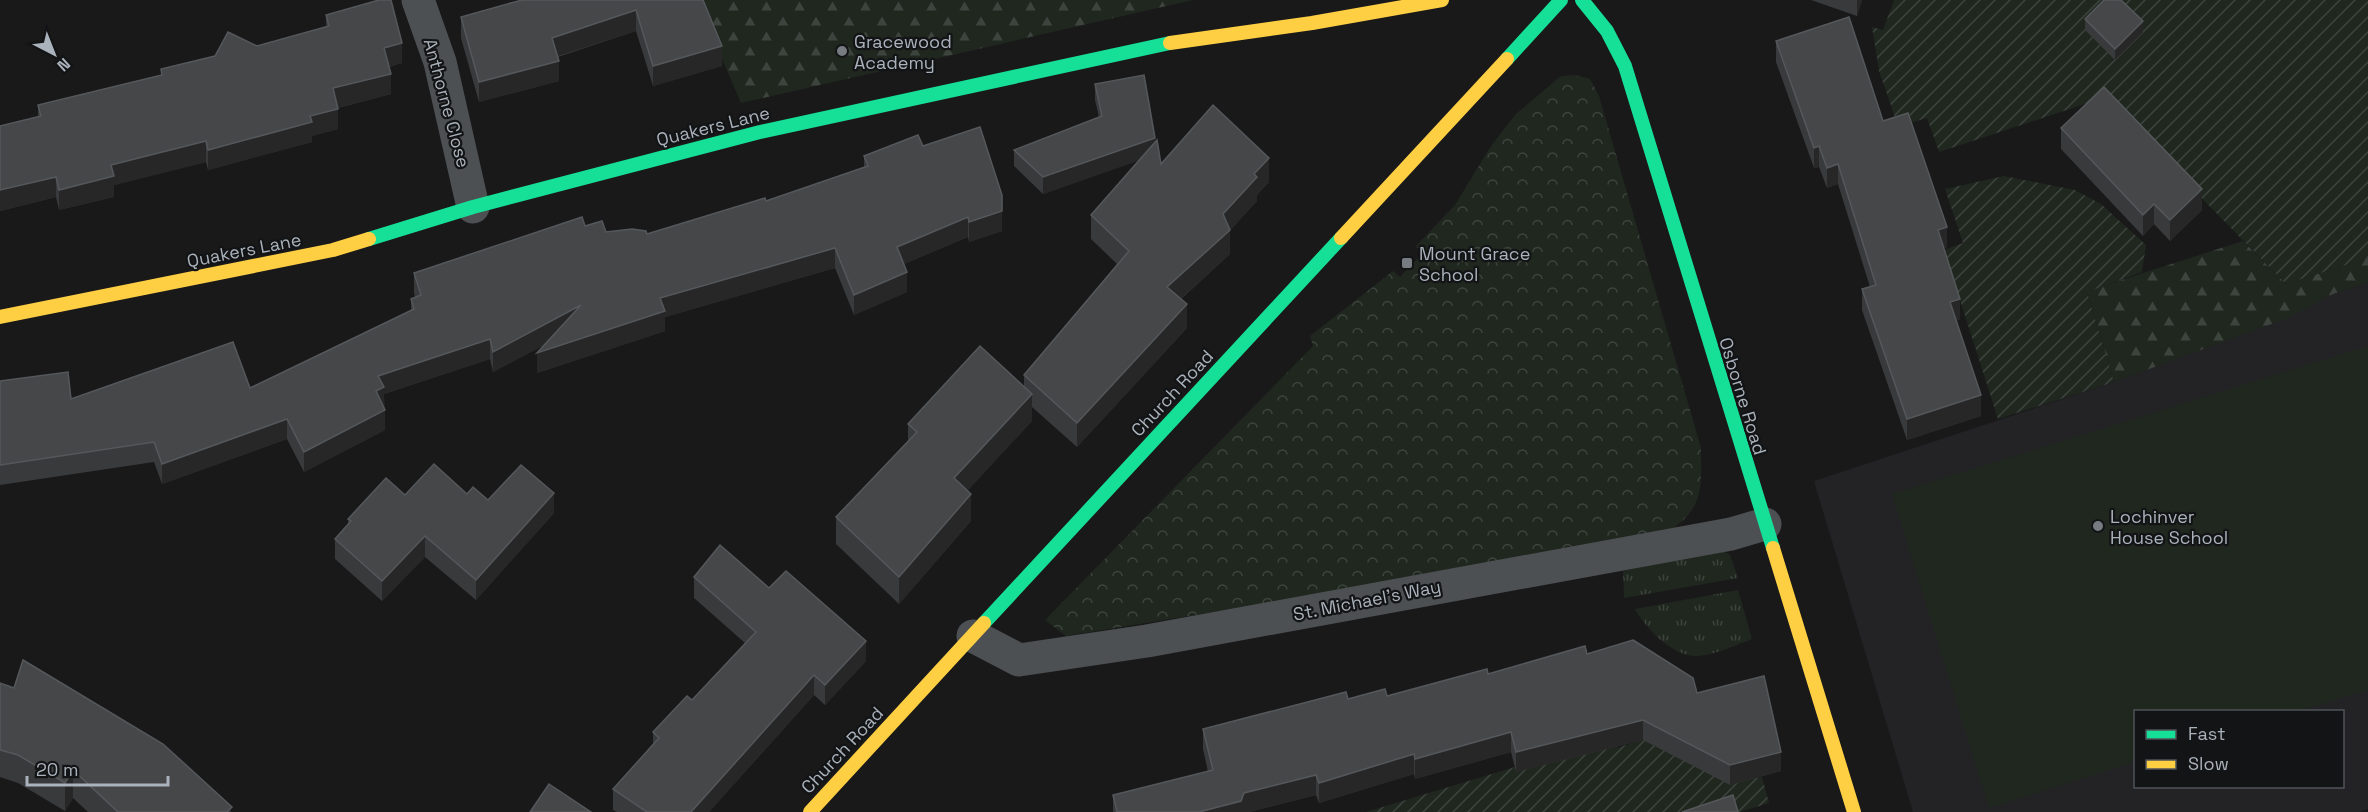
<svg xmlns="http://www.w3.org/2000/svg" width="2368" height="812" font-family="'Space Grotesk',sans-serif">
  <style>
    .built { fill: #232326; fill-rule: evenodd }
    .grass { fill: url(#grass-tufts) }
    .forest { fill: url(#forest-firs) }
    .park { fill: url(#park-crowns) }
    .garden { fill: url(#garden-furrows) }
    .pitch { fill: #1f271f }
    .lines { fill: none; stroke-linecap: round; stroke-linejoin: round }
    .street { stroke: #4d5053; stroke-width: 33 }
    .fast { stroke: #16e098; stroke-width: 14 }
    .slow { stroke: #ffcf43; stroke-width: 14 }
    .wall { fill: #393a3c }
    .shaded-wall { fill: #272728 }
    .building { fill: #464749; stroke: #55585b; stroke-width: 1.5 }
    .poi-dot { fill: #777c83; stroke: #131416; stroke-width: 2 }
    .labels { text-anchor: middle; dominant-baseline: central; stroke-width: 4.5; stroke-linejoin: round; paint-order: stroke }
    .poi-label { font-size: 18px; fill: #aab2bb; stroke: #131416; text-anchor: start }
    .street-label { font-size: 18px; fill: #aab2bb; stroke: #131416 }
  </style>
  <defs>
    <pattern id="grass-tufts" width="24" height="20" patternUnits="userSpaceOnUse" patternTransform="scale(1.5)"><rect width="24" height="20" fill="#1f271f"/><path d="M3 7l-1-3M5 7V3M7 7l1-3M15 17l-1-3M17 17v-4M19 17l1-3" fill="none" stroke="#3d443e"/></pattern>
    <pattern id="forest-firs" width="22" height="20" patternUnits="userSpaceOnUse" patternTransform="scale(1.5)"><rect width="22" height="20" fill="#1f271f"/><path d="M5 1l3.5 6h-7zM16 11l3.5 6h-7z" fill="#3d443e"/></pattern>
    <pattern id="park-crowns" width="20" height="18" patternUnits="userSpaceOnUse" patternTransform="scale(1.5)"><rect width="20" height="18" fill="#1f271f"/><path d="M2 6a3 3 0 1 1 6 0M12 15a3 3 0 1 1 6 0" fill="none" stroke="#3d443e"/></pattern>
    <pattern id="garden-furrows" width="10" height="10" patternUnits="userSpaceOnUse" patternTransform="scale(1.5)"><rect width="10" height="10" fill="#1f271f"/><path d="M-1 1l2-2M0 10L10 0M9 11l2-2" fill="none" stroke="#3d443e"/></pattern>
  </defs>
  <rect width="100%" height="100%" fill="#19191a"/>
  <path class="built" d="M2368,283v526l-9,3h-446l-99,-331 300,-99 173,-64 46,-24zM2136,712h206v74h-206z"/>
  <g class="grass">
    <polygon points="1721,549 1730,555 1738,578 1624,598 1623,571"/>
    <path d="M1738,590l14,49c-16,6 -37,16 -54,17 -24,2 -53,-28 -63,-47z"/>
  </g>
  <g class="forest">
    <polygon points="697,0 1193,0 741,103"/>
    <polygon points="2243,241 2286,284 2368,258 2368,283 2333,294 2288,318 2114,382 2087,291"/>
  </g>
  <path class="park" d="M1575,75l15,4 9,17 102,352c0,38 4,58 -30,82l-298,56 -307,50 -21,-16 268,-274 -3,-10 83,-65 7,6 23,-24 -7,-7 39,-41 36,-59 25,-32 45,-38z"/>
  <g class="garden">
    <polygon points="1894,0 2368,0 2368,258 2286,284 2103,98 1939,152 1927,118 1898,126 1879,71 1872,27 1883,30"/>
    <polygon points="2004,176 2075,190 2101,204 2146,245 2142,272 2087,292 2114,382 1998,419 1944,250 1963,243 1945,189"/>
    <polygon points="1664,733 1751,779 1762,777 1769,803 1740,812 1366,812 1515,767 1516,771 1614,738 1617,748"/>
  </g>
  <polygon class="pitch" points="2368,346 2368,690 2299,711 2136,712 2135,762 1989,808 1892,494"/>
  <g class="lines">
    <g class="street">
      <polyline points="418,0 440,62 473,207"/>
      <polyline points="973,636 1019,660 1147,641 1731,534 1765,524"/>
    </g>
    <g class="fast">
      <polyline points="1582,0 1607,31 1625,66 1773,548"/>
      <polyline points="1507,59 1561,0"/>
      <polyline points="369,239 473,207 760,132 1170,43"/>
      <polyline points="984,623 1341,238"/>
    </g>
    <g class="slow">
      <polyline points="1170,43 1312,23 1442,0"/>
      <polyline points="1341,238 1507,59"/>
      <polyline points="0,317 333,250 369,239"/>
      <polyline points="1773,548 1854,812"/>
      <polyline points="810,812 984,623"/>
    </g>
  </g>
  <g class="wall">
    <polygon points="703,0 722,66 653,86 636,31 558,57 559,81 479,102 461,38 461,17"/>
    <polygon points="1811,0 1862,0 1857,16"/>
    <polygon points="326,15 402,63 389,67 391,94 338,108 338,129 312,136 312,142 208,170 206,162 114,185 114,197 59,210 56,197 0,211 0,126 38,117 38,105 161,75 161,69 257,46 326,27"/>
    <polygon points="2085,19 2143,32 2115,60 2085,30"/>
    <polygon points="1776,41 1883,121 1947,247 1944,248 1960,319 1956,321 1981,416 1907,440 1862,310 1862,289 1870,287 1838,184 1827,188 1819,167 1814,168 1776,62"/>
    <polygon points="1095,84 1155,142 1161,164 1269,182 1257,195 1257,201 1230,230 1230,254 1181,299 1187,328 1077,447 1032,407 1032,421 967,491 971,521 899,604 836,544 836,517 908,441 908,424 1024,386 1024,375 1117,264 1091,239 1091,215 1139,160 1043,194 1014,166 1014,150 1099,117 1095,100"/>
    <polygon points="2061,128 2202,210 2170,241 2154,224 2143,236 2061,149"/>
    <polygon points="923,146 1002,231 969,242 968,237 904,264 907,292 854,315 835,268 665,317 665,331 537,373 544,345 493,372 490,359 384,394 385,430 304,472 287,439 162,484 154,462 0,485 0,381 71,399 250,388 411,311 411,299 415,297 414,293 414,273 585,226 606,232 647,234 766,201 864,167 864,156"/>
    <polygon points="467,494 488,500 554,513 476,600 425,557 382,601 335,559 335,539 348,524 348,519 405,495"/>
    <polygon points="694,577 769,588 866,661 825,705 814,695 709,812 617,812 613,810 613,789 653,745 653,732 692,700 745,643 694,598"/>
    <polygon points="1587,654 1697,693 1781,771 1730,785 1643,740 1516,772 1511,752 1415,779 1414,774 1319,803 1316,795 1249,812 1113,812 1113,795 1208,772 1203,749 1203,729 1348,699 1387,696 1488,674"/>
    <polygon points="0,683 232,812 88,812 73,798 65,811 18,783 0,777"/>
  </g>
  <g class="shaded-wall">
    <polygon points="1857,0 1862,0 1857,16"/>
    <polygon points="636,10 636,31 552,58 552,38"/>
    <polygon points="2143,21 2143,32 2115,60 2115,49"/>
    <polygon points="402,43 402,63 384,68 384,48"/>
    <polygon points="722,46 722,66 653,86 653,66"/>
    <polygon points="559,61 559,81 479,102 479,82"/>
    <polygon points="391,74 391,94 333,109 333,88"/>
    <polygon points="338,109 338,129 312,136 312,142 208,170 208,150 310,116"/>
    <polygon points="1155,138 1155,155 1043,194 1043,177"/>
    <polygon points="206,141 206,162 114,185 114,197 59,210 59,190 111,165"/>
    <polygon points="1819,146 1819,167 1814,168 1814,148"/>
    <polygon points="1269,158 1269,182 1257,195 1257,201 1230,231 1230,254 1167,311 1167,287 1254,174"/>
    <polygon points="1838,164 1838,184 1827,188 1827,168"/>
    <polygon points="56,177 56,197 0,211 0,190"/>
    <polygon points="2202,189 2202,210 2170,241 2170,220"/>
    <polygon points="2154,204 2154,224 2143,236 2143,215"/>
    <polygon points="1002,211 1002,231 969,242 969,222"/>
    <polygon points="968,217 968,237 897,267 897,247"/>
    <polygon points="1947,227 1947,247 1938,250 1938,230"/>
    <polygon points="835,248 835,268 665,317 665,331 537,373 537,353 660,298"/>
    <polygon points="907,272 907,292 854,315 854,295"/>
    <polygon points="1960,299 1960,319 1950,323 1950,302"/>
    <polygon points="1187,304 1187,328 1077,447 1077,423"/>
    <polygon points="581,305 581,325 493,372 493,352"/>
    <polygon points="490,339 490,359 384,394 384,407 376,391 378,376"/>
    <polygon points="1032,394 1032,421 954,505 954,478"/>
    <polygon points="1981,395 1981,416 1907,440 1907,419"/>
    <polygon points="385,410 385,430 304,472 304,452"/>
    <polygon points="287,419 287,439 162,484 162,464"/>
    <polygon points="554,493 554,513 476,600 476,580"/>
    <polygon points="971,494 971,521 899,604 899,577"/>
    <polygon points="425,536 425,557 382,601 382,581"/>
    <polygon points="866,641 866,661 825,705 825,685"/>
    <polygon points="814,675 814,695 709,812 691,812"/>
    <polygon points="1643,720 1643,740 1516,772 1516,752"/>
    <polygon points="1511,732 1511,752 1415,779 1415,759"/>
    <polygon points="1781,752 1781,771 1730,785 1730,765"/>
    <polygon points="1414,754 1414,774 1319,803 1319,783"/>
    <polygon points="73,770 73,798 65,811 65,783"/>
    <polygon points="1316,775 1316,795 1249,812 1199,812 1244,793"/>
  </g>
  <g class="building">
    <polygon points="379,0 391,0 402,43 384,48 391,74 333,88 338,109 310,116 312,122 208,150 206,141 111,165 114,176 59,190 56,177 0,190 0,126 41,116 38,105 162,75 161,69 215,56 228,32 257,46 329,26 326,15"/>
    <polygon points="522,0 703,0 722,46 653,66 636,10 552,38 559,61 479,82 461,17"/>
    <polygon points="2104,0 2121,0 2143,21 2115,49 2085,19"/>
    <polygon points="1849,17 1883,121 1908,113 1947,227 1938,230 1960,299 1950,302 1981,395 1907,419 1862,289 1876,285 1838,164 1827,168 1819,146 1814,148 1776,41"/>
    <polygon points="1144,75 1155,138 1043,177 1014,150 1102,116 1095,84"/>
    <polygon points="2104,87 2202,189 2170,220 2154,204 2143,215 2061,128"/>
    <polygon points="1213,105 1269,158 1254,174 1257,177 1223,214 1230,230 1167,287 1187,304 1077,423 1024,375 1129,251 1091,215 1157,140 1161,164"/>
    <polygon points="980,127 1002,195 1002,211 969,222 968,217 897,247 907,272 854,295 835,248 660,298 665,311 537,353 581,305 493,352 490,339 378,376 384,387 376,391 385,410 304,452 287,419 162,464 154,442 0,465 0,381 68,372 71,399 233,342 250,388 414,309 411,299 421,295 414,273 582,217 585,226 602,221 606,232 632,229 646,231 647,234 765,198 766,201 868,166 864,156 918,135 923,146"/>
    <polygon points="980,346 1032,394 954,478 971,494 899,577 836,517 917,432 908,424"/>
    <polygon points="434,464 467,494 473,487 488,500 521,465 554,493 476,580 425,536 382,581 335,539 351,521 348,519 386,478 405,495"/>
    <polygon points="720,545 769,588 786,571 866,641 825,685 814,675 691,812 647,812 613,789 659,738 653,732 687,696 692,700 756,632 694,577"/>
    <polygon points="1633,640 1693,678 1697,693 1764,676 1781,752 1730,765 1643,720 1516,752 1511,732 1415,759 1414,754 1319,783 1316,775 1244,793 1241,801 1199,812 1117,812 1113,795 1213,770 1203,729 1346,692 1348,699 1385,689 1387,696 1487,669 1488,674 1585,646 1587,654"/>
    <polygon points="23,660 163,744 232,807 227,812 118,812 73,770 65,783 18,755 0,750 0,683 14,688"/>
    <polygon points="549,784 591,812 530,812"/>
    <polygon points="1733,795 1738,812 1682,812"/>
  </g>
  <g class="poi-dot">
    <circle cx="842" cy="51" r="6"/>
    <rect x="1401" y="257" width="12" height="12" rx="3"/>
    <circle cx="2098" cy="526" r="6"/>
  </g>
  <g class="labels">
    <g class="poi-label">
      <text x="854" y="41">Gracewood<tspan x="854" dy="21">Academy</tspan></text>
      <text x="1419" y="253">Mount Grace<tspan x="1419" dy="21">School</tspan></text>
      <text x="2110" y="516">Lochinver<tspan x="2110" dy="21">House School</tspan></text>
    </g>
    <g class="street-label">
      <text transform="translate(447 103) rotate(75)">Anthorne Close</text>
      <text transform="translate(713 126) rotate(-14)">Quakers Lane</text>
      <text transform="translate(244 250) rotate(-11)">Quakers Lane</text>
      <text transform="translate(1172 393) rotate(-47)">Church Road</text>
      <text transform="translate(1743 396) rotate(73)">Osborne Road</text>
      <text transform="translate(1367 600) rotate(-11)">St. Michael's Way</text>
      <text transform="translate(842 750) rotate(-47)">Church Road</text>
    </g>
  </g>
  <rect x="2134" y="710" width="210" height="78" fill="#131416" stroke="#4f5358" stroke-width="1.5"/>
  <rect x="2146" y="730" width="30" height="9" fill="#16e098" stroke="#4f5358" stroke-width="1.5"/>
  <text x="2188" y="740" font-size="18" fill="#aab2bb">Fast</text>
  <rect x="2146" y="760" width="30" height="9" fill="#ffcf43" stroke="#4f5358" stroke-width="1.5"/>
  <text x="2188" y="770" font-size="18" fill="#aab2bb">Slow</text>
  <g transform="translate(54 54) rotate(138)" stroke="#131416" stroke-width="4.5" paint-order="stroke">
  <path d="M0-4.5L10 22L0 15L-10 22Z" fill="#aab2bb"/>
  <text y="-9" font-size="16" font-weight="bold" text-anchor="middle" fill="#aab2bb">N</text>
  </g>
  <path d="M27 776v9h141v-9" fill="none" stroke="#aab2bb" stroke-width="3"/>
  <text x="36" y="776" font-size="18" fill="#aab2bb" stroke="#131416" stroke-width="4.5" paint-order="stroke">20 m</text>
</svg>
